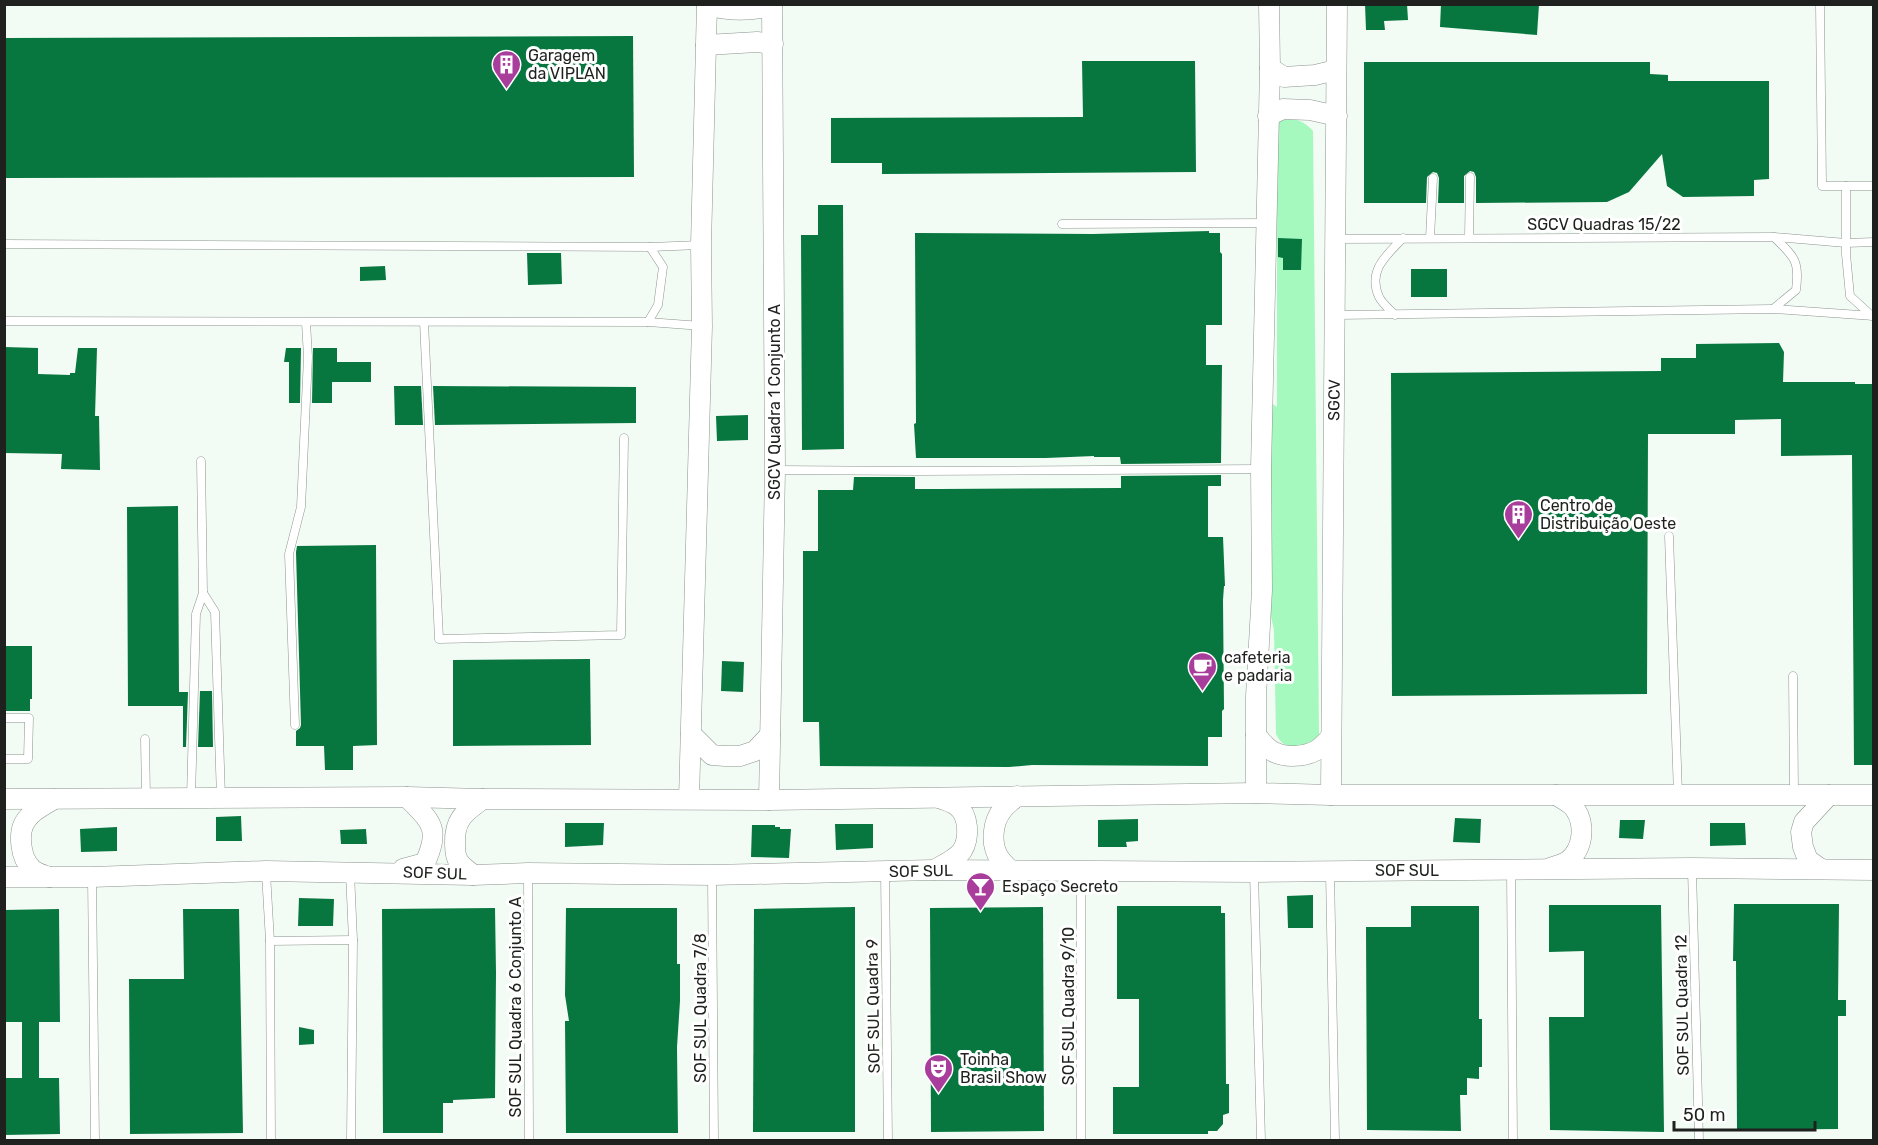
<svg xmlns="http://www.w3.org/2000/svg" width="1878" height="1145" font-family="Rubik,sans-serif">
  <style>
    .green { fill: #a5f8be }
    .building { fill: #07773f }
    .lines { fill: none; stroke-linecap: round; stroke-linejoin: round }
    .service-casing { stroke: #8c948e; stroke-width: 9 }
    .tertiary-casing { stroke: #8c948e; stroke-width: 21 }
    .service { stroke: #fff; stroke-width: 8 }
    .tertiary { stroke: #fff; stroke-width: 20 }
    .labels { text-anchor: middle; dominant-baseline: central; stroke-width: 6; stroke-linejoin: round; paint-order: stroke }
    .poi-label { font-size: 16px; fill: #1e211e; stroke: #fff; text-anchor: start }
    .street-label { font-size: 16px; fill: #1e211e; stroke: #fff }
  </style>
  <rect width="100%" height="100%" fill="#f2fbf4"/>
  <path class="green" d="M1289,118c11,2 17,5 24,13l6,604 -10,12c-16,-1 -25,3 -33,-13l-2,-104 -9,-40v-191l12,8v-269l-2,-15 5,-4z"/>
  <g class="building">
    <polygon points="1365,4 1407,4 1408,20 1384,21 1385,30 1366,30"/>
    <polygon points="1441,4 1539,4 1537,35 1440,27"/>
    <polygon points="633,36 634,177 4,178 4,38"/>
    <polygon points="1082,61 1195,61 1196,172 882,174 882,163 831,163 831,118 1083,117"/>
    <polygon points="1364,62 1650,62 1650,74 1668,75 1668,81 1769,81 1769,179 1754,180 1754,196 1683,197 1667,186 1662,154 1629,192 1607,202 1476,203 1476,177 1474,172 1470,171 1464,176 1464,203 1438,203 1439,178 1437,173 1433,172 1427,177 1426,203 1364,203"/>
    <polygon points="818,205 843,205 844,449 802,450 801,235 818,235"/>
    <polygon points="1209,231 1209,233 1220,233 1220,252 1222,254 1222,325 1206,325 1206,365 1222,365 1221,463 1121,464 1120,457 1094,457 1094,456 1046,458 916,458 914,424 916,423 915,233 1093,234"/>
    <polygon points="1278,238 1302,239 1301,270 1283,270 1283,258 1278,257"/>
    <polygon points="527,253 561,253 562,284 528,285"/>
    <polygon points="385,266 386,280 360,281 360,267"/>
    <rect x="1411" y="269" width="36" height="28"/>
    <polygon points="1779,343 1784,352 1783,382 1855,382 1855,384 1874,384 1874,765 1854,765 1852,455 1781,456 1781,419 1735,420 1735,434 1648,434 1647,694 1392,696 1391,373 1661,371 1661,358 1696,358 1696,344"/>
    <polygon points="4,347 38,348 38,374 70,375 70,373 75,373 78,348 97,348 95,416 99,416 100,470 61,469 62,454 4,453"/>
    <polygon points="286,348 301,348 300,403 289,403 289,362 284,362"/>
    <polygon points="313,348 337,348 337,362 371,362 371,382 332,382 332,403 312,403"/>
    <polygon points="394,386 421,386 423,425 395,425"/>
    <polygon points="433,386 636,387 636,423 435,425"/>
    <polygon points="748,415 748,440 717,441 716,416"/>
    <polygon points="1221,475 1221,486 1208,486 1208,537 1223,537 1225,586 1224,586 1223,600 1224,709 1222,711 1222,737 1208,737 1208,766 1032,765 1009,767 820,766 819,722 803,722 803,551 818,551 818,490 853,490 854,477 915,477 915,489 940,489 1121,488 1121,476"/>
    <polygon points="178,506 179,692 188,692 186,747 183,747 183,706 128,706 127,507"/>
    <polygon points="376,545 377,745 353,746 353,770 325,770 324,746 296,746 296,731 300,728 301,725 296,552 297,546"/>
    <polygon points="4,646 32,646 32,699 30,699 30,711 4,711"/>
    <polygon points="590,659 591,745 453,746 453,660"/>
    <polygon points="722,661 744,662 743,692 721,691"/>
    <polygon points="200,691 212,691 213,747 198,747"/>
    <polygon points="241,816 242,841 216,841 216,817"/>
    <polygon points="1455,818 1481,819 1480,843 1453,842"/>
    <polygon points="1138,819 1138,841 1126,842 1127,847 1098,847 1098,820"/>
    <polygon points="1620,820 1645,820 1643,839 1619,838"/>
    <polygon points="565,823 604,823 603,845 565,847"/>
    <polygon points="1710,823 1745,823 1746,845 1710,846"/>
    <polygon points="835,824 873,824 873,848 836,850"/>
    <polygon points="752,825 775,825 775,827 780,827 780,829 791,829 789,858 751,857"/>
    <polygon points="117,827 117,851 81,852 80,829"/>
    <polygon points="366,829 367,844 341,844 340,830"/>
    <polygon points="1313,895 1313,928 1288,928 1287,896"/>
    <polygon points="299,898 334,899 333,926 298,926"/>
    <polygon points="1734,904 1839,904 1838,1000 1846,1000 1846,1016 1838,1016 1838,1129 1737,1130 1736,961 1733,961"/>
    <polygon points="1549,905 1661,905 1664,1132 1550,1130 1549,1017 1584,1017 1584,951 1549,952"/>
    <polygon points="1117,906 1221,906 1221,913 1225,913 1226,1084 1229,1084 1229,1113 1223,1115 1223,1124 1217,1131 1208,1131 1208,1134 1113,1134 1113,1087 1139,1087 1139,999 1117,999"/>
    <polygon points="1411,906 1479,906 1479,1019 1482,1019 1482,1067 1479,1067 1479,1079 1467,1078 1467,1095 1460,1095 1461,1131 1367,1130 1366,927 1411,927"/>
    <polygon points="855,907 855,1132 753,1132 754,909"/>
    <polygon points="1043,907 1044,1131 931,1132 930,908"/>
    <polygon points="495,908 496,973 495,1098 453,1100 453,1103 443,1103 443,1133 383,1133 382,909"/>
    <polygon points="566,908 677,908 677,964 680,964 680,1001 677,1047 678,1133 566,1133 565,1021 569,1021 565,995"/>
    <polygon points="59,909 60,1022 39,1022 39,1078 59,1078 60,1134 4,1135 4,1078 22,1078 22,1022 4,1022 4,910"/>
    <polygon points="183,909 239,909 243,1133 130,1134 129,979 184,979"/>
    <polygon points="299,1027 314,1030 314,1044 299,1045"/>
  </g>
  <g class="lines">
    <defs>
      <g id="service">
        <polyline points="1820,4 1822,186 1874,186"/>
        <polyline points="1846,186 1846,254 1850,296 1872,316"/>
        <polyline points="1062,224 1267,223"/>
        <polyline points="1469,237 1470,177"/>
        <polyline points="1430,238 1433,178"/>
        <polyline points="1335,239 1774,237 1846,243 1874,242"/>
        <polyline points="4,244 650,247 700,245"/>
        <path d="M1773,309l23,-19c4,-30 -2,-33 -22,-53"/>
        <polyline points="1337,315 1773,309 1874,316"/>
        <path d="M1395,315c-5,-5 -13,-12 -16,-18 -12,-27 8,-42 24,-59"/>
        <polyline points="4,321 648,322 702,326"/>
        <polyline points="424,322 439,639 621,635 624,438"/>
        <polyline points="648,322 658,305 663,267 650,247"/>
        <polyline points="777,470 918,471 1260,469"/>
        <polyline points="1669,536 1678,794"/>
        <polyline points="203,593 215,612 221,798"/>
        <polyline points="1793,676 1794,793"/>
        <polyline points="4,718 29,718 28,759 4,759"/>
        <polyline points="295,725 289,554 301,507 308,357 306,322"/>
        <polyline points="145,739 146,797"/>
        <polyline points="191,797 196,614 203,593 201,461"/>
        <polyline points="1692,869 1699,1140"/>
        <polyline points="1511,870 1513,1140"/>
        <polyline points="885,872 888,1140"/>
        <polyline points="1081,872 1081,1140"/>
        <polyline points="1330,872 1335,1140"/>
        <polyline points="266,873 270,941 271,1140"/>
        <polyline points="350,873 353,940 351,1140"/>
        <polyline points="1254,873 1261,1140"/>
        <polyline points="528,875 529,1140"/>
        <polyline points="712,877 714,1140"/>
        <polyline points="92,878 95,1140"/>
        <polyline points="270,941 353,940"/>
      </g>
      <g id="tertiary">
        <path d="M707,5c22,6 43,7 65,0"/>
        <polyline points="706,45 757,42 773,44"/>
        <polyline points="1270,68 1284,77 1315,75 1336,70"/>
        <polyline points="1268,116 1283,109 1310,110 1337,116"/>
        <polyline points="691,734 712,755 725,756 740,756 755,751 770,735"/>
        <path d="M1256,735c5,6 11,14 18,17 12,6 31,5 43,-2 5,-3 10,-9 14,-13"/>
        <polyline points="1256,793 1256,696 1262,590 1261,469 1270,68 1269,4"/>
        <polyline points="1331,795 1337,4"/>
        <polyline points="4,799 407,797 483,799 769,800 1256,793 1331,795 1874,795"/>
        <polyline points="689,799 702,326 701,245 707,4"/>
        <polyline points="769,800 775,470 772,4"/>
        <path d="M1550,868c6,-2 13,-4 18,-7 15,-12 18,-36 7,-52 -4,-6 -13,-10 -19,-14"/>
        <path d="M403,869l22,-6c16,-35 6,-41 -18,-66"/>
        <polyline points="1821,869 1808,860 1803,847 1801,832 1804,822 1829,795"/>
        <path d="M934,870c9,-5 22,-11 28,-19 8,-13 7,-36 -5,-45 -5,-4 -13,-6 -18,-8"/>
        <path d="M1010,870c-3,-3 -7,-7 -10,-11 -10,-14 -8,-37 3,-50 4,-5 10,-9 14,-13"/>
        <path d="M473,875c-4,-4 -11,-8 -14,-13 -3,-4 -4,-13 -4,-18 -1,-25 10,-32 28,-45"/>
        <polyline points="4,877 92,877 266,871 473,875 528,873 712,875 934,870 1254,872 1692,868 1874,870"/>
        <path d="M49,877c-5,-2 -13,-4 -17,-8 -12,-11 -15,-38 -5,-50 6,-9 18,-14 27,-20"/>
      </g>
    </defs>
    <use href="#service" class="service-casing"/>
    <use href="#tertiary" class="tertiary-casing"/>
    <use href="#service" class="service"/>
    <use href="#tertiary" class="tertiary"/>
  </g>
  <defs>
    <symbol id="building-pin" viewBox="-11 -11 22 30"><path d="M0 17L-7.5 6A9.5 9.5 0 1 1 7.5 6Z" fill="#a93d9c" stroke="#fff"/><path d="M-4-6H4V6H1V3H-1V6H-4ZM-2.5-4.3h1.7v1.8h-1.7ZM.8-4.3h1.7v1.8H.8ZM-2.5-1h1.7V.8h-1.7ZM.8-1h1.7V.8H.8Z" fill="#fff"/></symbol>
    <symbol id="cafe-pin" viewBox="-11 -11 22 30"><path d="M0 17L-7.5 6A9.5 9.5 0 1 1 7.5 6Z" fill="#a93d9c" stroke="#fff"/><path d="M-5.5-4.5H6V0H3Q3 3.5 0 3.5H-2.5Q-5.5 3.5-5.5 0ZM3-3.2v2h1.7v-2ZM-6 4.5H4V6H-6Z" fill="#fff"/></symbol>
    <symbol id="bar-pin" viewBox="-11 -11 22 30"><path d="M0 17L-7.5 6A9.5 9.5 0 1 1 7.5 6Z" fill="#a93d9c" stroke="#fff"/><path d="M-6-5H6L.8 .8V4.5H3.5V6h-7V4.5H-.8V.8Z" fill="#fff"/></symbol>
    <symbol id="theatre-pin" viewBox="-11 -11 22 30"><path d="M0 17L-7.5 6A9.5 9.5 0 1 1 7.5 6Z" fill="#a93d9c" stroke="#fff"/><path d="M-5-5.5Q0-4 5-5.5V0Q5 5 0 6Q-5 5-5 0ZM-3.3-2.5H-1v1.5H-3.3ZM1-2.5H3.3v1.5H1ZM-2.8 1Q0 5.5 2.8 1Z" fill="#fff"/></symbol>
  </defs>
  <g fill-rule="evenodd">
    <use href="#building-pin" x="490" y="48" width="33" height="45"/>
    <use href="#building-pin" x="1502" y="498" width="33" height="45"/>
    <use href="#cafe-pin" x="1186" y="650" width="33" height="45"/>
    <use href="#bar-pin" x="964" y="870" width="33" height="45"/>
    <use href="#theatre-pin" x="922" y="1052" width="33" height="45"/>
  </g>
  <g class="labels">
    <g class="poi-label">
      <text x="528" y="55">Garagem<tspan x="528" dy="18">da VIPLAN</tspan></text>
      <text x="1540" y="505">Centro de<tspan x="1540" dy="18">Distribuição Oeste</tspan></text>
      <text x="1224" y="657">cafeteria<tspan x="1224" dy="18">e padaria</tspan></text>
      <text x="1002" y="886">Espaço Secreto</text>
      <text x="960" y="1059">Toinha<tspan x="960" dy="18">Brasil Show</tspan></text>
    </g>
    <g class="street-label">
      <text x="1604" y="224">SGCV Quadras 15/22</text>
      <text transform="translate(1334 400) rotate(-89)">SGCV</text>
      <text transform="translate(774 402) rotate(-90)">SGCV Quadra 1 Conjunto A</text>
      <text x="1407" y="870">SOF SUL</text>
      <text transform="translate(921 871) rotate(-1)">SOF SUL</text>
      <text transform="translate(435 873) rotate(2)">SOF SUL</text>
      <text transform="translate(1682 1005) rotate(-91)">SOF SUL Quadra 12</text>
      <text transform="translate(873 1006) rotate(-91)">SOF SUL Quadra 9</text>
      <text transform="translate(1068 1006) rotate(-90)">SOF SUL Quadra 9/10</text>
      <text transform="translate(515 1007) rotate(-90)">SOF SUL Quadra 6 Conjunto A</text>
      <text transform="translate(700 1008) rotate(-90)">SOF SUL Quadra 7/8</text>
    </g>
  </g>
  <rect width="1878" height="1145" fill="none" stroke="#1e211e" stroke-width="12"/>
  <path d="M1674 1121v9h141v-9" fill="none" stroke="#1e211e" stroke-width="3"/>
  <text x="1683" y="1121" font-size="18" fill="#1e211e" stroke="#ffffff" stroke-width="4.5" paint-order="stroke">50 m</text>
</svg>
